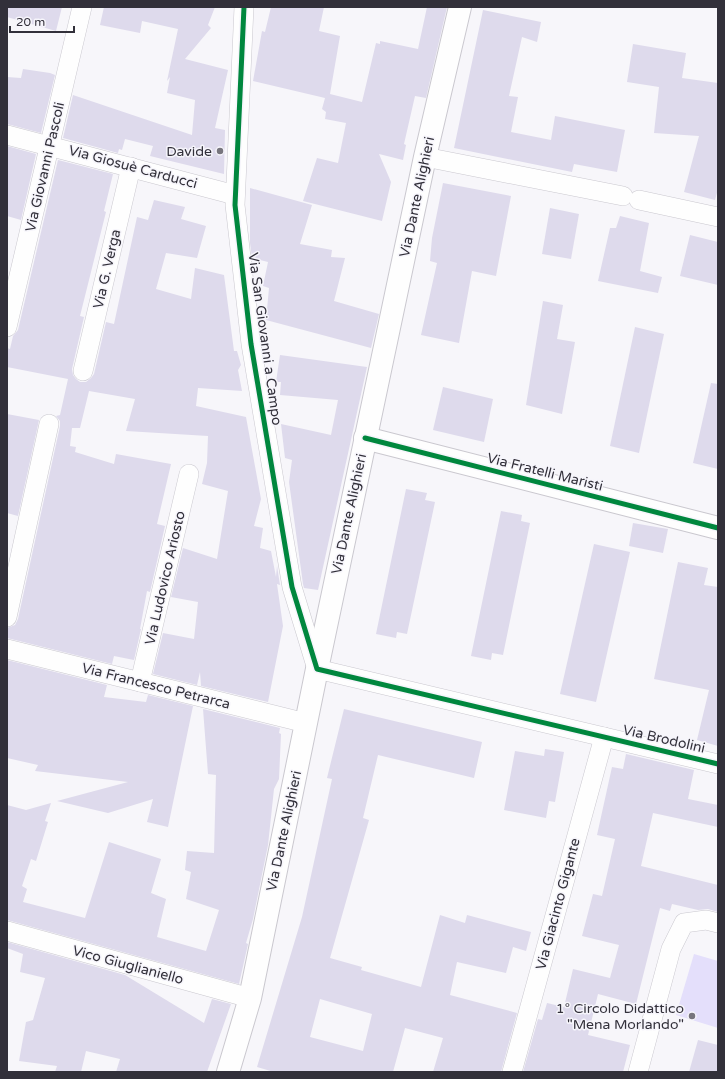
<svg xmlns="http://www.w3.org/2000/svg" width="725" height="1079" font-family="'Varela Round',sans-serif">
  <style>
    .green { fill: #e4dffb }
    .building { fill: #dedaec; fill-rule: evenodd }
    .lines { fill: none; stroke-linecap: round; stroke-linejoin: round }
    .street-casing { stroke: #cac8cf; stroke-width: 20 }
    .secondary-casing { stroke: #cac8cf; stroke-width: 24 }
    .street { stroke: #fefefe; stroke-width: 19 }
    .secondary { stroke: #fefefe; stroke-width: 22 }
    .cycleway-casing { stroke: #f6f5fb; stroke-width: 8 }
    .cycleway { stroke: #00873e; stroke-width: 5 }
    .poi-dot { fill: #77757d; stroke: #f6f5fb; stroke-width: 1.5 }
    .labels { text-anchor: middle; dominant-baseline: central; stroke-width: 3; stroke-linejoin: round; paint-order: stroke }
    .poi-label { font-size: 14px; fill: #32303a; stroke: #f6f5fb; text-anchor: end }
    .street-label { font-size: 14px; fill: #32303a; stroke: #f6f5fb }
  </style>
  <rect width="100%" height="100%" fill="#f7f6fa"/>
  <polygon class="green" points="694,954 718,961 718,1028 676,1015"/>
  <g class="building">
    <polygon points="7,7 62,7 56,31 7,17"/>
    <polygon points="104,7 215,7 208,25 211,28 185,59 228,70 215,128 225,130 224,174 150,156 153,146 125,139 122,150 119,149 118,153 63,138 73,95 192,135 195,100 167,93 170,77 167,81 178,29 142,21 140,33 100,25"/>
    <polygon points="271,7 324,7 319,31 340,36 330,94 362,102 376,43 380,44 380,41 418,49 427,7 447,7 426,98 415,96 404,144 406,145 403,160 379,154 391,182 382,221 303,201 317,158 338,163 346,123 325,119 326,112 322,109 325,98 253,81 262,31 265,32"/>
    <polygon points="483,10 541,22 537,42 522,37 509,96 518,97 511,132 551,140 555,116 625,130 617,172 574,164 572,172 454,148"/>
    <polygon points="633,44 686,53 682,78 718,83 718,189 715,200 684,192 699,136 654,133 659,87 627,82"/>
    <polygon points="23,69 50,73 55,75 41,133 7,124 7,77 21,78"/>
    <polygon points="7,146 36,154 21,220 7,216"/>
    <polygon points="58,160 113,174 104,211 106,212 80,316 84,317 72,369 73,375 76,379 80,382 86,382 91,378 94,374 106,322 114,324 137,217 148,220 154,200 185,207 181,219 206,226 197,258 166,253 156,289 191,299 195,268 224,275 234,351 237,351 241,365 238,370 242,391 198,388 196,406 246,417 261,499 254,526 263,528 260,548 271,551 276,577 277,566 280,585 277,584 283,626 268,702 201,686 200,672 197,685 153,674 163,633 194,639 198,602 171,597 183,548 217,559 228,491 202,484 207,463 208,436 126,431 135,399 89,391 80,428 72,428 70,446 76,447 75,452 114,464 116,454 171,464 157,524 165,526 150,592 147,591 140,629 141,629 134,660 114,656 112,664 7,638 7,628 15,625 18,619 60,426 60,421 56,416 60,415 68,379 7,367 7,348 10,349 13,336 18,330"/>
    <polygon points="443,183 511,196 496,276 472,271 459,343 421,335 437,263 430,261 432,238"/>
    <polygon points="250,188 312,205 300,244 332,250 331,257 345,258 334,301 379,314 371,348 266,320 269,288 263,286 268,262 252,258 250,243"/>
    <polygon points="550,208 579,214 571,259 542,254"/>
    <polygon points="620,216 649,223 640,271 662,277 658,293 598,281 610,228 616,228"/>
    <polygon points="690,235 718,242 718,285 680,276"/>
    <polygon points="543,301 563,305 557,339 575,342 562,414 526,405"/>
    <polygon points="635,327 664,334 639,453 610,446"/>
    <polygon points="280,355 367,367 318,590 304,588 303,584 289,482 292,460 285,458 281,424 331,435 338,400 280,395 281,382 276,382"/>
    <polygon points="711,383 718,384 718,469 693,463"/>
    <polygon points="443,387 493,399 484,442 433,430"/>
    <polygon points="7,414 39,420 18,516 7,513"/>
    <polygon points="406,489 427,493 425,500 435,502 407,634 397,632 396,638 376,634"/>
    <polygon points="501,511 522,515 521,521 530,523 503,655 492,653 491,660 471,656"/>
    <polygon points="633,523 668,529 663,553 629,546"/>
    <polygon points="594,544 630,552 596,702 560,694"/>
    <polygon points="678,562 708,568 704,585 718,587 718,746 697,740 709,690 654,679"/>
    <polygon points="7,660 107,685 104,697 146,702 148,695 193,706 168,827 147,822 153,799 108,813 57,801 128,782 35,771 38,765 7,758"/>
    <polygon points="203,709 280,728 279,733 281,734 279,779 274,789 268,845 253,919 246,943 248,944 239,984 7,920 7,805 26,810 51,803 45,821 48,822 36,861 31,859 22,886 27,889 23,902 85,918 109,842 161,859 151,893 166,899 157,937 206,951 219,910 186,899 191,872 185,870 187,851 214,853 216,775 208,774"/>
    <path d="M344,709l138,33 -8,36 -96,-23 -15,63 6,2 -39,138 32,9 -1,3 60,17 19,-72 25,8 2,-8 64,17 -5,19 -13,-4 -7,26 -49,-11 -7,33 67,18 -16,59h-68l10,-34 -38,-10 -12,44h-119l-17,-5 45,-150 30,-138 -5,-1zM320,999l52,15 -9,37 -53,-14z"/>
    <polygon points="545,749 564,752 555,802 549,801 546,818 504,810 515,751 544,756"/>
    <polygon points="626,754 694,770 688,799 718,805 718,827 653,813 641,866 718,885 718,912 708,909 698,910 672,904 670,911 660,908 636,1004 598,994 588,1035 630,1045 623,1072 523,1072 538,1019 542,1020 547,1003 564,1007 573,969 610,978 619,945 582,936 593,894 602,896 615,839 597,835 612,767 623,769"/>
    <polygon points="7,942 125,975 204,1023 212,999 231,1004 207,1072 116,1072 120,1059 86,1051 81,1072 55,1072 57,1066 19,1061 26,1022 33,1020 45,978 20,972 23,954 7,948"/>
    <polygon points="698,1040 718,1045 718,1072 689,1072"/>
  </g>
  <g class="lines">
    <defs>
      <g id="street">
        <polyline points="244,7 235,205 251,344 292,587 317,669 718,764"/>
        <polyline points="7,135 235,195"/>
        <polyline points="425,157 623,196"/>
        <polyline points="639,200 718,217"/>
        <polyline points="7,327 82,7"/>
        <polyline points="83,371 131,167"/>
        <polyline points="7,617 49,424"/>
        <polyline points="7,649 306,723"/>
        <polyline points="140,682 189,474"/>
        <polyline points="7,931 250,998"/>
        <polyline points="512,1072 604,737"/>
        <polyline points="638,1072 671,949 684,923 706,920 718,923"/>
      </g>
      <g id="secondary">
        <polyline points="365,438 718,528"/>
        <polyline points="228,1072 250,998 317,669 425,157 460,7"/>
      </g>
    </defs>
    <use href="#street" class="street-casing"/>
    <use href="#secondary" class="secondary-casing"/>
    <use href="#street" class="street"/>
    <use href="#secondary" class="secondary"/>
    <defs>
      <g id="cycleway">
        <polyline points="244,7 235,205 251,344 292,587 317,669 718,764"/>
        <polyline points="365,438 718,528"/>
      </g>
    </defs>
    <use href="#cycleway" class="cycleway-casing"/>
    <use href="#cycleway" class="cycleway"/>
  </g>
  <g class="poi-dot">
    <circle cx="220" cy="151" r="4"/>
    <circle cx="692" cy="1016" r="4"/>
  </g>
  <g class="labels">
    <g class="poi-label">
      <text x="212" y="151">Davide</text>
      <text x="684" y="1008">1° Circolo Didattico<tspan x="684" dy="16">"Mena Morlando"</tspan></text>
    </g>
    <g class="street-label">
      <text transform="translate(45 167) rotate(-77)">Via Giovanni Pascoli</text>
      <text transform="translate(133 167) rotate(15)">Via Giosuè Carducci</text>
      <text transform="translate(417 197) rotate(-78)">Via Dante Alighieri</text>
      <text transform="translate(107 269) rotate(-77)">Via G. Verga</text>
      <text transform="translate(265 339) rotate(82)">Via San Giovanni a Campo</text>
      <text transform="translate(545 472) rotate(14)">Via Fratelli Maristi</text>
      <text transform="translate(349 514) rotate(-78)">Via Dante Alighieri</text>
      <text transform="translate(165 578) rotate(-77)">Via Ludovico Ariosto</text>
      <text transform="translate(156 686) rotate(14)">Via Francesco Petrarca</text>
      <text transform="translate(664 739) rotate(13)">Via Brodolini</text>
      <text transform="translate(284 831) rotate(-78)">Via Dante Alighieri</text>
      <text transform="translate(558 904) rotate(-75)">Via Giacinto Gigante</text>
      <text transform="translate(128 965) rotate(15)">Vico Giuglianiello</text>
    </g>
  </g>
  <rect width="725" height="1079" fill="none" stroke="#32303a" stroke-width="16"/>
  <path d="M10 26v6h64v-6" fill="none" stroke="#32303a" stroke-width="2"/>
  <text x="16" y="26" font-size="12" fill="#32303a" stroke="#f6f5fb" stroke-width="3" paint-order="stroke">20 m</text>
</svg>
